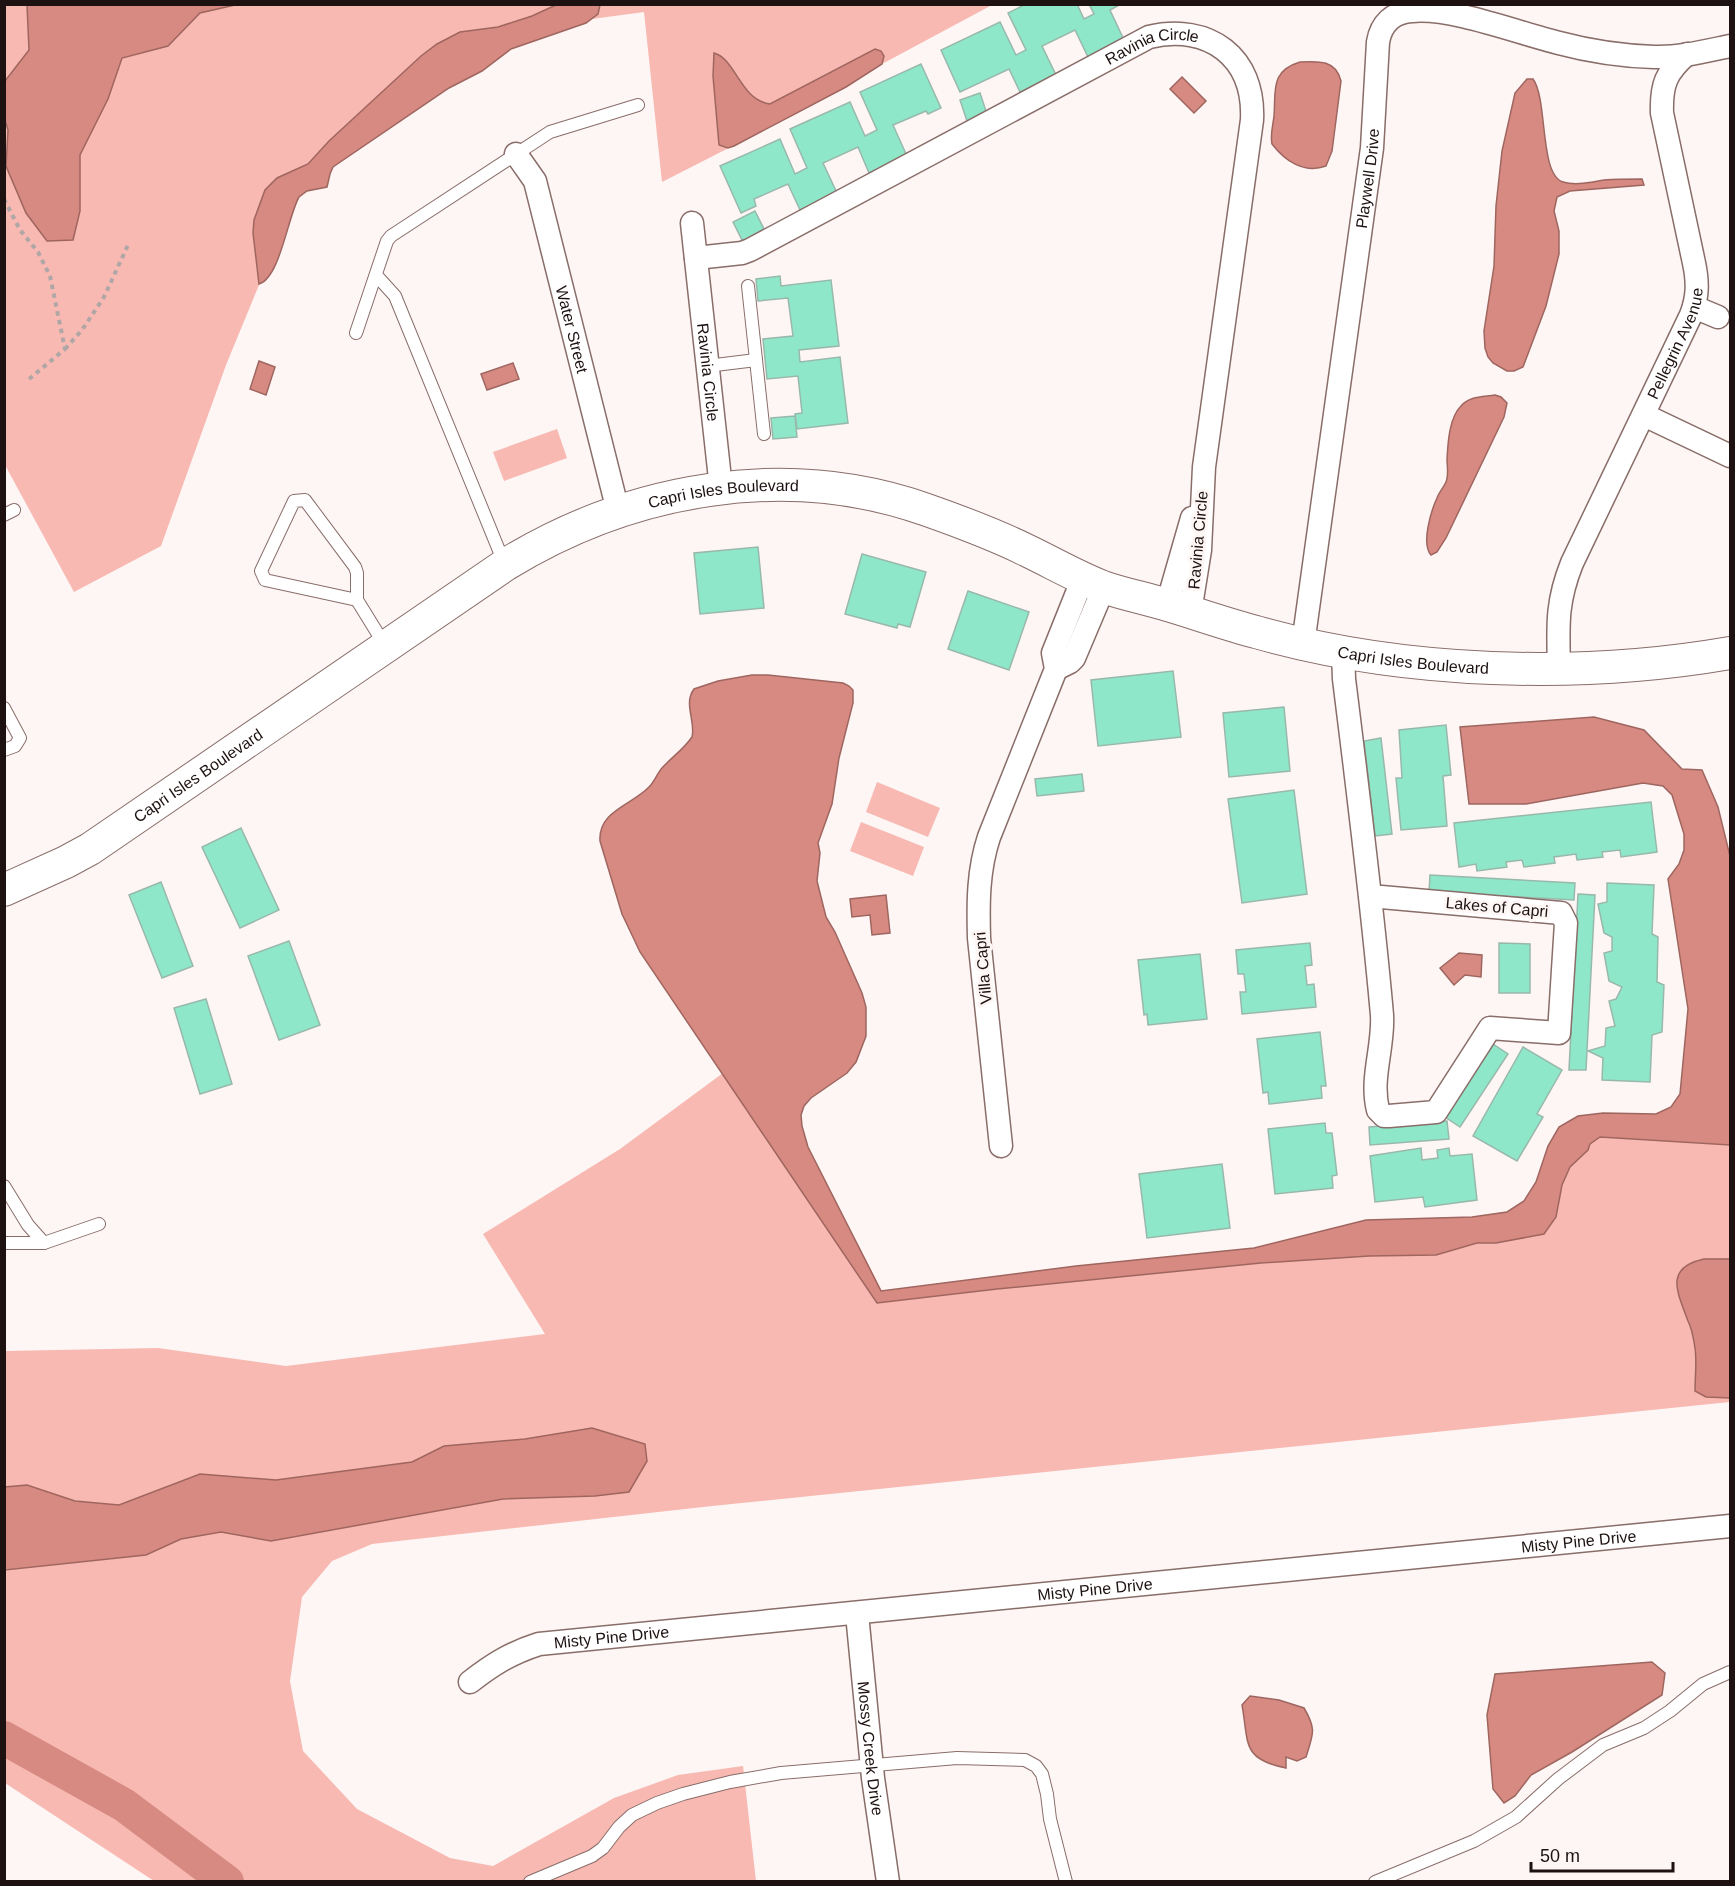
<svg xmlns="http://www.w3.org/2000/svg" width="1735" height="1886" font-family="Helvetica,sans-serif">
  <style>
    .green { fill: #f8b9b2 }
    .water { fill: #d78a82; stroke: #9f6660; stroke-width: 1.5 }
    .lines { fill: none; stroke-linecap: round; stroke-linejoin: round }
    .river { stroke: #d78a82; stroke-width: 34 }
    .building { fill: #8ee7c9; stroke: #99b8ac; stroke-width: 1.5 }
    .lane-casing { stroke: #896d69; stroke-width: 14 }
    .street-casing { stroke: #896d69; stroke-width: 25 }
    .secondary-casing { stroke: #896d69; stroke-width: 34 }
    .path { stroke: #afa6a5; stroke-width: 4; stroke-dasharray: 4.5 4.5; stroke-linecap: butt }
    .lane { stroke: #fff; stroke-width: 12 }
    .street { stroke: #fff; stroke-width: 22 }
    .secondary { stroke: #fff; stroke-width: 32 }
    .labels { text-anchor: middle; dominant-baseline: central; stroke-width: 6; stroke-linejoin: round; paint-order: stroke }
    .street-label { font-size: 16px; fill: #1d1211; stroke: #fdf6f5 }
  </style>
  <rect width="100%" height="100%" fill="#fdf6f5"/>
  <g class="green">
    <path d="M4,5h988l-110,59 -71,42 -149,76 -18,-170 -52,7 -81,30 -29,22 -33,17 -116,79 -3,7 -3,13 -20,4 -8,6c-11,20 -19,80 -40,88l-33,80 -65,181 -87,46 -69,-127z"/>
    <polygon points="557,429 567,458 504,481 493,452"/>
    <polygon points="877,782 940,808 928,837 866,812"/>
    <polygon points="861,822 924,847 913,876 850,851"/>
    <polygon points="723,1073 808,1147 882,1291 1076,1266 1254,1248 1366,1220 1472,1217 1507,1212 1524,1201 1536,1182 1548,1146 1559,1127 1578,1116 1603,1113 1730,1128 1730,1402 712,1506 372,1544 332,1561 302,1597 290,1681 303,1751 357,1809 450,1858 493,1866 614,1798 678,1775 743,1766 756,1881 154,1881 5,1783 5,1351 158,1348 286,1366 545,1334 483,1234 620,1149"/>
  </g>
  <g class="water">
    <path d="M558,4l42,1 -2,9 -12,9 -75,26 -29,22 -33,17 -116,79 -3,7 -3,13 -20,4 -8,6c-11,19 -19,81 -40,87l-6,-51 1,-13 11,-30 12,-12 31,-14 21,-23 92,-85 16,-12 23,-12 38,-5 34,-11z"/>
    <polygon points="27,5 235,5 200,13 168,46 122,58 108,99 80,155 80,211 73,240 47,241 26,213 6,166 8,130 5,120 5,81 29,50"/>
    <path d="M875,49l6,2 3,5 -2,8 -36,23 -112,59 -6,2 -9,-3 -6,-69 1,-23c22,6 26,47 56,51z"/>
    <path d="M1300,62c19,-1 36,-2 41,19l-9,70 -6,15c-22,8 -41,-5 -54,-22 -2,-9 1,-19 2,-28 2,-26 -4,-45 26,-54z"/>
    <polygon points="1182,77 1206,101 1194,113 1170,89"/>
    <path d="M1527,79h6c15,20 6,96 30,103 13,4 28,0 41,-2 13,-1 25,-1 38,-1l2,6 -74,6 -13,6 -3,14 5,20v23l-13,52 -23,61 -9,4h-7l-14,-8 -5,-6 -3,-9 -1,-17 10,-65 2,-60 6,-55 13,-58z"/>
    <polygon points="259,361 275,367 266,395 250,389"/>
    <polygon points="513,363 519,379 487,390 481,374"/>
    <path d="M1495,395l6,2 6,6 -3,14 -58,121 -9,14 -6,3c-10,-11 0,-44 6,-57 2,-6 7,-11 9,-16 3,-7 1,-16 1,-23 1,-16 2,-41 14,-53 8,-10 22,-9 34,-11z"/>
    <path d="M752,675h16l75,8 6,3 4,4v13l-14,55 -7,46 -14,39 2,10 -3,28 9,36 9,15 27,61 4,14v29l-10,26 -9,11 -36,25 -7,8 -3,9 1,11 6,21 73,144 195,-25 178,-18 112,-28 106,-3 35,-5 17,-11 12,-19 12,-36 11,-19 19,-11 25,-3 53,1 15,-7 9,-13 8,-85 -20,-130 11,-15 5,-14v-16l-12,-39 -9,-9 -20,-3 -117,21h-57l-9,-77 134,-10 50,13 38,39 20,1 16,37 12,49v289l-130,-8 -10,7 -2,6 -18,17 -8,18 -6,32 -12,17 -48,9h-19l-41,12 -67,1 -108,7 -264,26 -120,14 -237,-351 -18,-38 -22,-73c-2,-30 32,-36 49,-54 5,-5 8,-13 13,-19 10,-11 22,-19 30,-31 4,-16 -9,-33 2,-48l24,-8z"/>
    <polygon points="886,895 890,933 872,935 870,915 852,917 850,899"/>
    <polygon points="1459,953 1482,955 1481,977 1465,975 1454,985 1440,968"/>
    <path d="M1704,1259h26v139l-24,-1 -11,-6c0,-14 2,-30 0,-43 -1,-7 -4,-21 -7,-27 -10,-28 -25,-53 16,-62z"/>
    <polygon points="592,1428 645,1444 647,1461 629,1492 595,1496 503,1499 271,1541 221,1532 181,1539 146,1555 5,1570 5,1487 27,1485 75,1501 119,1505 200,1474 276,1480 412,1462 444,1446 525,1439"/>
    <polygon points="1652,1662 1665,1673 1662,1695 1572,1752 1531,1775 1515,1796 1504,1803 1493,1789 1487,1715 1495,1674"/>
    <path d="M1250,1696l29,4 25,8c13,22 9,26 2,49l-9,4 -11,-4v11c-45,-9 -37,-25 -44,-63z"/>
  </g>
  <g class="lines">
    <polyline class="river" points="4,1738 124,1805 227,1882"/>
  </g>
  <g class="building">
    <polygon points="1026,4 1077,4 1084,19 1094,14 1089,4 1121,4 1110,10 1124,40 1088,57 1075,30 1042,46 1056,75 1020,92 1009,69 960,92 941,50 1000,22 1016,55 1026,50 1008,13"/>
    <polygon points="921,64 941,108 928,114 926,111 893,125 907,156 869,173 858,147 823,163 837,193 800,210 788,184 754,199 756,206 741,213 720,166 780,139 795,174 807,168 790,129 850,102 865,136 877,130 860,92"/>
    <polygon points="980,93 987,114 967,121 960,100"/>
    <polygon points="755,211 765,231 743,242 733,222"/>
    <polygon points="780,276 781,286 831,280 839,346 799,350 800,362 840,357 848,423 797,429 795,414 802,413 798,376 767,379 763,339 793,336 788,298 758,301 756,279"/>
    <polygon points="795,416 797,437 773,439 771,418"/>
    <polygon points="758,547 764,608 700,614 694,553"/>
    <polygon points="862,554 926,572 910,627 898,624 897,628 845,614"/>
    <polygon points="968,591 1029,612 1009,670 948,649"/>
    <polygon points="1173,671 1181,737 1098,746 1091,680"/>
    <polygon points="1284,707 1290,771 1229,777 1223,713"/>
    <polygon points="1446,725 1451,775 1443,776 1447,826 1401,830 1396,778 1402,778 1399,730"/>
    <polygon points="1381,738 1392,834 1375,836 1364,741"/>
    <polygon points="1082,774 1084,791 1037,796 1035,779"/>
    <polygon points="1294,790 1307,894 1242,903 1228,799"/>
    <polygon points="1651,802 1657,852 1621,857 1620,850 1602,852 1603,857 1577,860 1576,854 1554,857 1555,863 1524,867 1522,860 1506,862 1507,867 1477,871 1476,864 1459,867 1454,823"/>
    <polygon points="241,828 279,910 240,928 202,847"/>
    <polygon points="1430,875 1575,883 1574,900 1429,892"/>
    <polygon points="161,882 193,966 162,978 129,895"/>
    <polygon points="1607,883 1654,885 1652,934 1658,937 1657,982 1664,985 1662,1032 1652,1035 1650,1082 1602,1080 1603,1058 1588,1051 1605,1046 1606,1028 1615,1026 1609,1001 1616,999 1622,987 1609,981 1604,953 1612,951 1612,937 1604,933 1598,904 1607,902"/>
    <polygon points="1578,894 1595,895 1586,1070 1569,1070"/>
    <polygon points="289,941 320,1025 279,1040 248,956"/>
    <polygon points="1310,943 1312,965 1305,966 1307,985 1314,984 1316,1007 1242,1014 1240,992 1246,992 1244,974 1238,974 1236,950"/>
    <polygon points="1499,943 1530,944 1530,993 1499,993"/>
    <polygon points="1200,954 1207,1019 1148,1025 1147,1014 1144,1015 1138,960"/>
    <polygon points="206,999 232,1084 200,1094 174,1008"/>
    <polygon points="1320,1032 1326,1086 1321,1086 1322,1098 1269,1104 1268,1092 1263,1093 1257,1039"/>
    <polygon points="1493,1044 1508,1054 1460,1127 1445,1117"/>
    <polygon points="1523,1047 1562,1070 1537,1114 1543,1117 1517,1161 1473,1136"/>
    <polygon points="1447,1121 1449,1139 1370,1145 1369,1127"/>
    <polygon points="1325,1123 1326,1133 1332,1133 1337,1175 1332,1176 1333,1188 1275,1194 1268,1129"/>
    <polygon points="1421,1148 1422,1160 1438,1158 1437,1150 1449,1148 1450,1156 1472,1154 1477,1200 1425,1207 1423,1197 1375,1202 1370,1156"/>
    <polygon points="1222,1164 1230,1228 1147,1238 1139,1174"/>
  </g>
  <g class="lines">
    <defs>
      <g id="lane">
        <polyline points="376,275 395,296 505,565"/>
        <polyline points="356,333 387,241 391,236 550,132 638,105"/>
        <polyline points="756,360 764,434"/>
        <polyline points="707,366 756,360 748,286"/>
        <polygon points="305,500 355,567 357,573 357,600 265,580 261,571 294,501"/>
        <polyline points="4,515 14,510"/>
        <polyline points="357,600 386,647"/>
        <polyline points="4,708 20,738 15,746 4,750"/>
        <polyline points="4,1186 28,1225 44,1243 99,1224"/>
        <polyline points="4,1243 44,1243"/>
        <polyline points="530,1882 592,1856 603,1848 619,1827 632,1815 657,1803 683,1794 730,1782 781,1773 957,1758 1025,1760 1036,1766 1042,1774 1047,1794 1050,1819 1066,1882"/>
        <polyline points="1375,1882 1474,1841 1516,1817 1558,1779 1603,1745 1644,1728 1670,1711 1703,1684 1730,1672"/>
      </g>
      <g id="street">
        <path id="s1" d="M516,154l19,27 83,330"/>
        <path id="s2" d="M692,223l29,265"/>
        <path id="s3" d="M696,258l46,-5 8,-3 399,-213c60,-14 106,20 103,83l-48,347 -4,83 -10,62"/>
        <polyline points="1694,307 1718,317"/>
        <polyline points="1644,415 1730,456"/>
        <polyline points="1167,605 1192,518"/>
        <path id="s4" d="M1303,644l69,-496 6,-106c3,-18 15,-30 34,-31 40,-4 106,22 147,32 30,8 64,13 95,14 25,1 52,-6 76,-11"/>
        <path d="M1343,652l1,27c14,112 28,223 38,336 2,32 -12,63 -4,95l6,6h5l47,-4 54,-84 69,5 7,-110 -5,-10 -191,-17"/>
        <polyline points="1056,669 1070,662 1074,658 1104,587"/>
        <path id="s5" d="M1559,669c-1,-43 -3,-66 13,-106l119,-248c7,-18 7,-33 3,-52l-32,-150c-1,-28 4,-41 25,-59"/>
        <path d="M1001,1146l-22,-208c-1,-35 -1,-68 10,-101l67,-168 -3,-16 30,-75"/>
        <path id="s6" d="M857,1614l16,164 15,104"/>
        <path id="s7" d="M470,1682c23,-18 41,-29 69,-38l1191,-118"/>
      </g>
      <g id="secondary">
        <path id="s8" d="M4,890l62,-28 24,-13 415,-284c125,-77 281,-105 422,-55 34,12 69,25 101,41 25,12 49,26 75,36 20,7 41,11 61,17 31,9 61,20 92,28 147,42 324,47 474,21"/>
      </g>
    </defs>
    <use href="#lane" class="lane-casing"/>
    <use href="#street" class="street-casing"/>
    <use href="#secondary" class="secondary-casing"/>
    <g class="path">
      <polyline points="4,199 20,230 38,252 50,276 65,349 28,380"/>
      <polyline points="65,349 82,330 104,297 128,245"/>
    </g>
    <use href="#lane" class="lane"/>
    <use href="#street" class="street"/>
    <use href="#secondary" class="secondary"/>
  </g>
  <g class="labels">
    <g class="street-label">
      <text stroke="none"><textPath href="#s3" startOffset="508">Ravinia Circle</textPath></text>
      <text stroke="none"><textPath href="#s4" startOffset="470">Playwell Drive</textPath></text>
      <text stroke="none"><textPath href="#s1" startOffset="186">Water Street</textPath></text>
      <text stroke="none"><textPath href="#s5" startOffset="351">Pellegrin Avenue</textPath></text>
      <text stroke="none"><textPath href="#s2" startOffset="150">Ravinia Circle</textPath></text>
      <text stroke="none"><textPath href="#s8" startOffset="831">Capri Isles Boulevard</textPath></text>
      <text transform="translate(1198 540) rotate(-85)">Ravinia Circle</text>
      <text stroke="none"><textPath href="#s8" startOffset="1550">Capri Isles Boulevard</textPath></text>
      <text stroke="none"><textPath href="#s8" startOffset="226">Capri Isles Boulevard</textPath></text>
      <text transform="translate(1497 907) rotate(5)">Lakes of Capri</text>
      <text transform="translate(983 968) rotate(-95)">Villa Capri</text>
      <text stroke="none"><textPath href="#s7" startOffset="1124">Misty Pine Drive</textPath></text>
      <text stroke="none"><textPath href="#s7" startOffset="638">Misty Pine Drive</textPath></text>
      <text stroke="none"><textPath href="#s7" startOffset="152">Misty Pine Drive</textPath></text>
      <text stroke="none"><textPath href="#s6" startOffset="135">Mossy Creek Drive</textPath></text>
    </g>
  </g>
  <rect width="1735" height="1886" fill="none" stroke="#1d1211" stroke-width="12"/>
  <path d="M1531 1862v9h142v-9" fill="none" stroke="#1d1211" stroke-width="3"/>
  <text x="1540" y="1862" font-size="18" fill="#1d1211" stroke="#fdf6f5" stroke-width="4.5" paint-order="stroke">50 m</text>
</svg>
